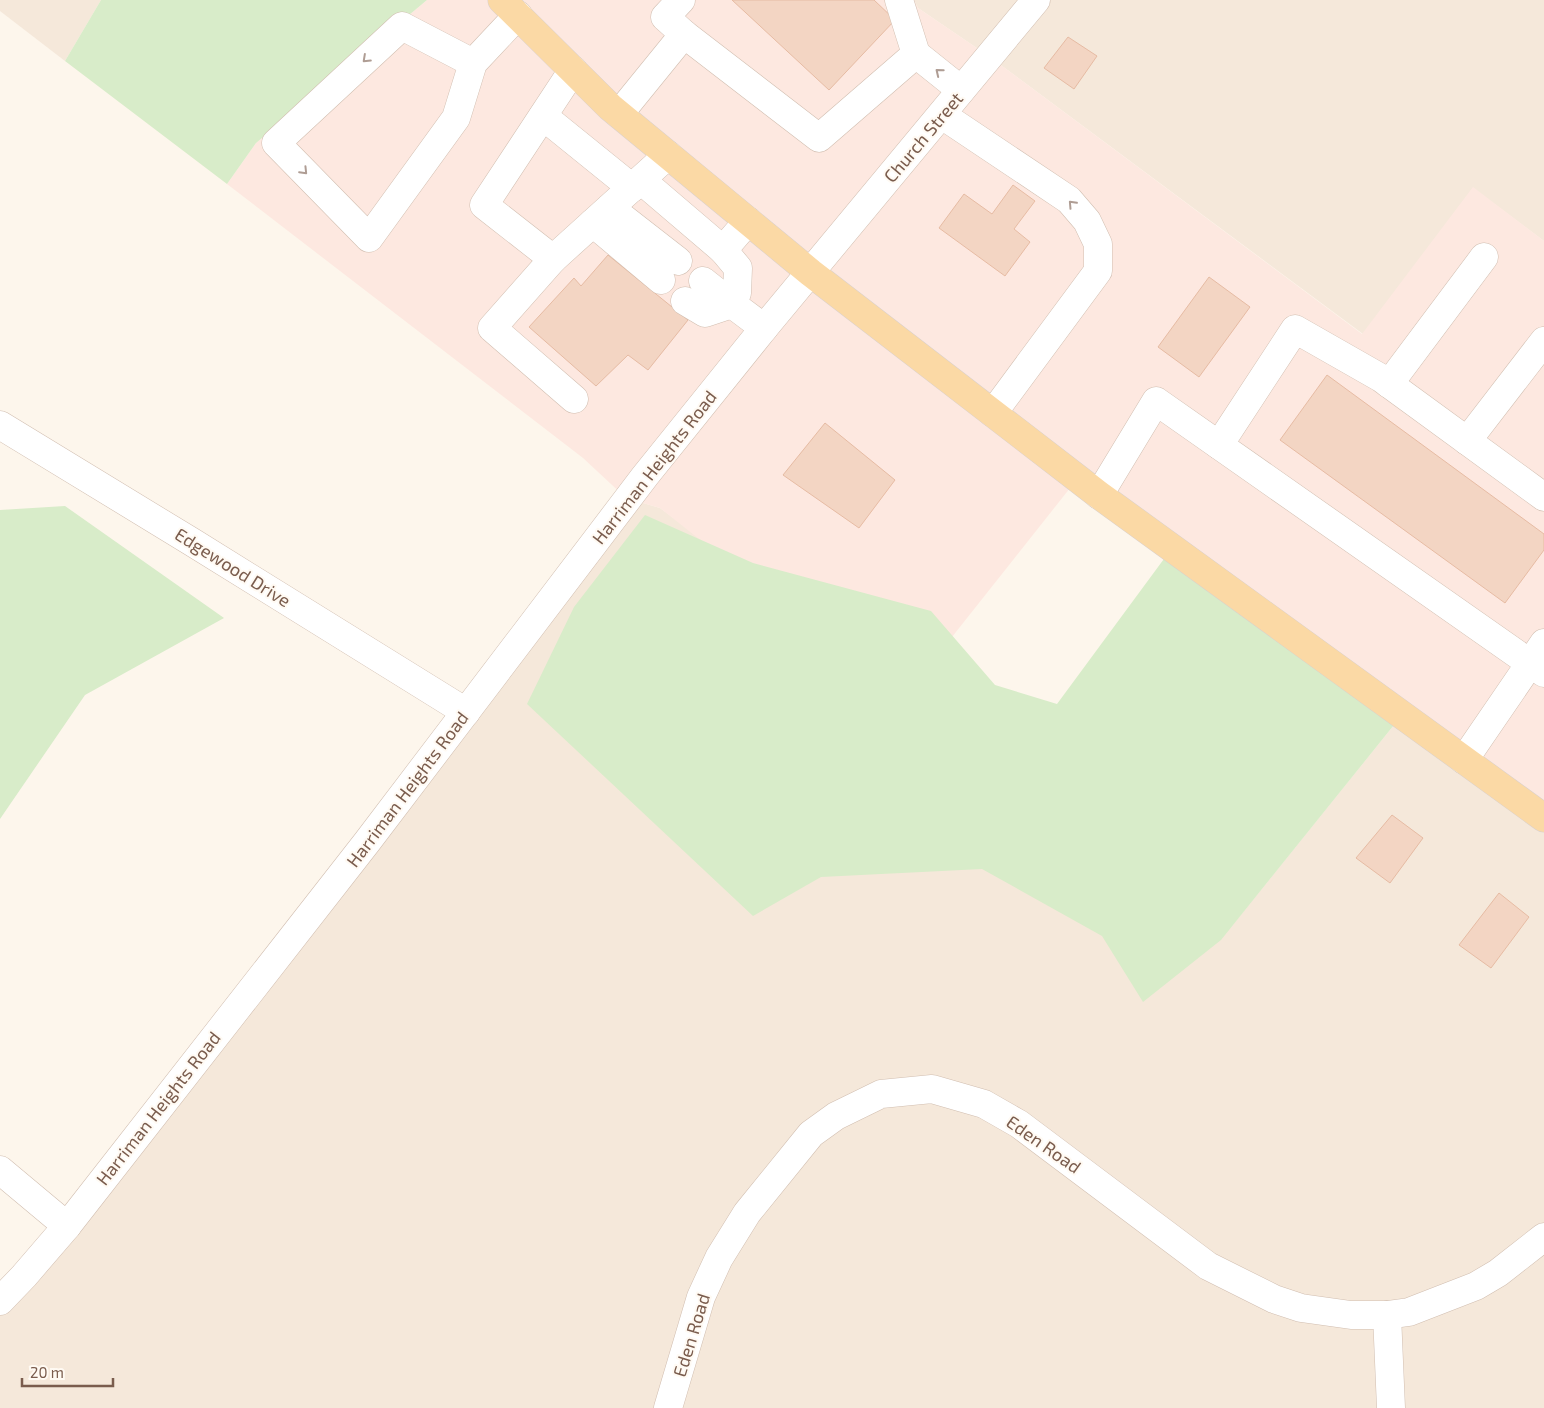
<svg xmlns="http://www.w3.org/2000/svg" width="1544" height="1408" font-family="'Exo 2',sans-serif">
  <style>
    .residential { fill: #f5e8da }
    .commercial { fill: #fde8e0 }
    .green { fill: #d8ecc9 }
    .building { fill: #f3d5c3; stroke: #e6bba3 }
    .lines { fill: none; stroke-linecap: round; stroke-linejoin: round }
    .minor-casing { stroke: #d1beb0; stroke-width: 29 }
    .major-casing { stroke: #dad1cd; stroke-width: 29 }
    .minor { stroke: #fff; stroke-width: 28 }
    .major { stroke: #fbd9a5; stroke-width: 28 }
    .oneway { stroke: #af9d94 }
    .labels { text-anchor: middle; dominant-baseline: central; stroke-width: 4; stroke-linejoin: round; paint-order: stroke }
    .street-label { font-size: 18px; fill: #7a5c4d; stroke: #fffaf3 }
  </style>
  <rect width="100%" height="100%" fill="#fdf6ec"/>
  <g class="residential">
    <polygon points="0,0 101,0 65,61 0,11"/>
    <polygon points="914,0 1544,0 1544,241 1473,188 1363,334 990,57 918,8"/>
    <polygon points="626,498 660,508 1231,927 1402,715 1544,818 1544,1408 0,1408 0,1301"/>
  </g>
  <polygon class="commercial" points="427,0 914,0 918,8 990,57 1362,334 1473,187 1544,241 1544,818 1078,478 902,700 660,508 626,498 583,458 227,184 256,143"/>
  <g class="green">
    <polygon points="101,0 427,0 256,143 227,184 65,61"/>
    <polygon points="65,506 224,618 85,695 0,819 0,510"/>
    <polygon points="645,515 753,563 931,611 995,685 1057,704 1172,548 1402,715 1221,940 1143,1002 1102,936 982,869 821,877 753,916 527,704 574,607"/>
  </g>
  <g class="building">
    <polygon points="732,0 874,0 895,20 829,90"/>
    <polygon points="1068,37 1097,56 1074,89 1044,68"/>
    <polygon points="1013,185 1035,201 1014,229 1030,242 1005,276 939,228 964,194 992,214"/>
    <polygon points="608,255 688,320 648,370 628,355 596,386 529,327 574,278 581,286"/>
    <polygon points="1209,277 1250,307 1199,377 1158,347"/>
    <polygon points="1327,375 1544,534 1544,550 1505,603 1280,440"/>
    <polygon points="825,423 895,480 859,528 783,475"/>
    <polygon points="1392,815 1423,838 1390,883 1356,858"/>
    <polygon points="1499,893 1529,917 1491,968 1459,945"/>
  </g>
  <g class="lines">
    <defs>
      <g id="minor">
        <polyline points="899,0 916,54 961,90"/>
        <polyline points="684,34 819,138 916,54"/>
        <polyline points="473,63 402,26 276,143 369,238 456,118 473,63 518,15"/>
        <polyline points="573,70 484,205 553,259 668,155"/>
        <polyline points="619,114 684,34 665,17 681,0"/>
        <polyline points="942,115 1069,200 1087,221 1098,244 1098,271 993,413"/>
        <polyline points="543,116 632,188"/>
        <polyline points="641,180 723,250 748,221"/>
        <polyline points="610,208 678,261"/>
        <polyline points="593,223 661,280"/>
        <polyline points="723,250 738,268 737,293 732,304 764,328"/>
        <polyline points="553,259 492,328 574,399"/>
        <polyline points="703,281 732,304"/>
        <polyline points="685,301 705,313 732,304"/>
        <polyline points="1389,384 1484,257"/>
        <polyline points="0,425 192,542 466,712"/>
        <polyline points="1467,441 1544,341"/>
        <polyline points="1219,445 1295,329 1381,378 1544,497"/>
        <polyline points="1099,495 1156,401 1544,673"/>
        <polyline points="1464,760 1544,643"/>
        <polyline points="0,1170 67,1226"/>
        <polyline points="0,1301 24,1276 67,1226 367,842 645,476 764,328 1036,0"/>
        <polyline points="1387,1315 1391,1408"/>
        <polyline points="668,1408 701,1297 719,1258 747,1213 811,1134 836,1116 881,1094 932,1089 984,1104 1019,1124 1208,1266 1274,1299 1301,1308 1351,1315 1387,1315 1409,1312 1476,1286 1498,1273 1544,1237"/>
      </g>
      <polyline id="major" points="502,0 610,107 811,273 1099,495 1544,818"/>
    </defs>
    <use href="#minor" class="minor-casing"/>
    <use href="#major" class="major-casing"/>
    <use href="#minor" class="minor"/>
    <use href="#major" class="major"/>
  </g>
  <defs><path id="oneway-chevron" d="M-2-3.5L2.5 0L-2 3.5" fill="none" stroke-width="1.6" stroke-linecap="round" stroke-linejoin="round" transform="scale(1.25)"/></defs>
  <g class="oneway">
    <use href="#oneway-chevron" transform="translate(366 59) rotate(137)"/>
    <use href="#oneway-chevron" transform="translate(939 72) rotate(-141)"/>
    <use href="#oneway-chevron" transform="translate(304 171) rotate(46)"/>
    <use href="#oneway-chevron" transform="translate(1072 204) rotate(-133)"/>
  </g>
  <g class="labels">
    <g class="street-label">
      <text transform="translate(923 137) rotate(-50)">Church Street</text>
      <text transform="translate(654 467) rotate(-52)">Harriman Heights Road</text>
      <text transform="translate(233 567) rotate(32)">Edgewood Drive</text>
      <text transform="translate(407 789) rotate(-53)">Harriman Heights Road</text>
      <text transform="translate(158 1108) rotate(-52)">Harriman Heights Road</text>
      <text transform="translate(1044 1144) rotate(35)">Eden Road</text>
      <text transform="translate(691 1335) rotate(-73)">Eden Road</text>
    </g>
  </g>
  <path d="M22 1378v8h91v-8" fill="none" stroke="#7a5c4d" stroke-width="2.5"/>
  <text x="30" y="1378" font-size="15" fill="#7a5c4d" stroke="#fffaf3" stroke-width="4" paint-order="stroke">20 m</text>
</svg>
